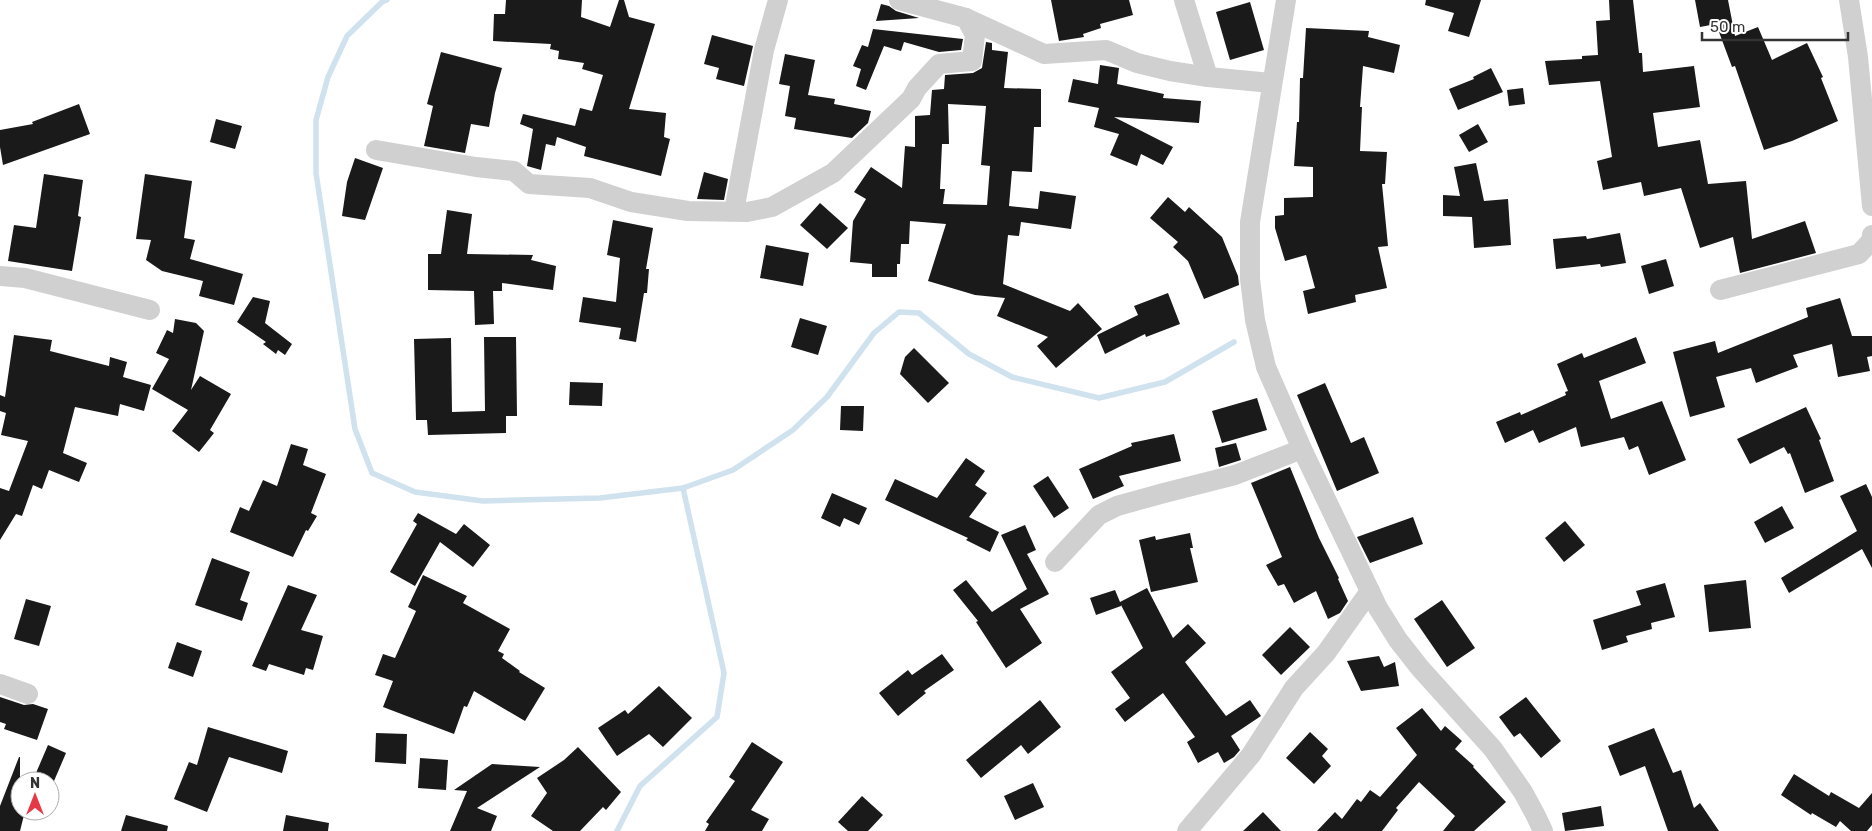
<svg xmlns="http://www.w3.org/2000/svg" width="1872" height="831" font-family="Rubik,sans-serif">
  <style>
    .lines { fill: none; stroke-linecap: round; stroke-linejoin: round }
    .stream { stroke: #cfe2ee; stroke-width: 5.5 }
    .building { fill: #1a1a1a; fill-rule: evenodd }
    .street { stroke: #d0d0d0; stroke-width: 20 }
  </style>
  <rect width="100%" height="100%" fill="#fff"/>
  <g class="lines">
    <g class="stream">
      <polyline points="387,0 382,2 347,36 328,77 316,120 316,173 355,429 372,473 415,492 483,501 600,498 683,488 733,470 793,430 827,397 874,333 899,312 919,313 969,354 1012,377 1099,398 1165,382 1234,342"/>
      <polyline points="617,831 640,786 717,717 724,673 683,488"/>
    </g>
  </g>
  <g class="building">
    <polygon points="506,0 582,0 581,17 610,27 619,0 624,0 629,17 655,24 629,109 666,113 664,137 670,139 661,176 584,156 586,147 557,137 555,146 546,144 541,170 527,166 533,129 520,124 523,114 575,126 580,108 592,111 603,75 582,69 584,63 558,59 559,51 550,49 551,44 493,41 494,14 505,14"/>
    <polygon points="1051,0 1129,0 1133,15 1100,24 1101,28 1083,34 1084,37 1059,41"/>
    <polygon points="1426,0 1481,0 1469,37 1448,31 1454,13 1425,5"/>
    <polygon points="1609,0 1633,0 1639,53 1642,53 1643,72 1694,66 1700,107 1653,113 1658,147 1700,140 1708,184 1746,181 1752,239 1805,221 1816,253 1740,273 1733,237 1700,248 1681,188 1644,196 1641,182 1603,190 1597,161 1612,157 1600,81 1549,85 1545,61 1582,59 1582,56 1598,55 1596,21 1610,20"/>
    <polygon points="1695,0 1728,0 1735,36 1758,27 1772,60 1807,43 1823,77 1821,78 1838,121 1792,141 1764,150 1735,66 1732,67 1716,24 1700,27"/>
    <polygon points="1250,2 1264,50 1230,60 1216,12"/>
    <polygon points="881,4 889,6 896,11 919,18 876,21"/>
    <polygon points="1306,28 1369,31 1368,37 1400,45 1394,73 1363,66 1360,107 1362,107 1360,151 1387,152 1385,184 1382,184 1388,246 1378,247 1387,288 1355,295 1356,302 1308,314 1303,291 1315,288 1306,255 1285,261 1275,228 1275,216 1284,215 1284,198 1313,197 1313,167 1294,166 1297,122 1299,122 1300,78 1303,78"/>
    <polygon points="873,29 963,39 961,50 939,52 904,42 901,51 884,46 866,90 856,86 861,69 853,66 862,45 868,47"/>
    <polygon points="712,35 753,46 744,86 716,79 719,68 704,64"/>
    <path d="M986,42l6,1v7l16,2 -4,36 37,1v38h-7l-2,45 -20,-1 -3,35 29,3 2,-18 36,5 -5,33 -50,-7 -2,14 -11,-1 -5,49 67,27 8,-8 24,26 -46,39 -19,-22 11,-9 -51,-21 8,-18 -30,-3 -47,-14 18,-57 -36,-3 -1,23h-8l-1,20h-3v13h-25v-13l-22,-2 3,-41 13,-22 -12,-7 17,-25 31,21 3,-42 10,1v-31l15,-1 2,-25 12,-1 1,-14 28,-2 9,-5zM948,104l38,2 -5,59 9,1 -3,39 -44,-1 2,-15h-5l2,-45h7z"/>
    <polygon points="441,52 502,68 495,93 489,127 471,124 465,153 424,146 433,106 427,104"/>
    <polygon points="785,54 815,60 808,95 835,99 834,104 871,111 868,123 852,138 794,129 796,118 785,116 790,86 779,84"/>
    <polygon points="1100,65 1119,68 1117,84 1164,94 1163,98 1201,101 1199,123 1114,117 1173,147 1163,165 1141,154 1137,166 1110,155 1119,134 1094,127 1099,108 1068,102 1073,79 1098,84"/>
    <polygon points="1491,68 1503,92 1458,110 1449,89 1474,79 1473,77"/>
    <polygon points="1523,88 1525,104 1509,106 1507,90"/>
    <polygon points="79,104 90,134 3,165 0,147 0,130 33,124 32,122"/>
    <polygon points="216,119 242,126 235,149 210,142"/>
    <polygon points="1478,124 1488,142 1469,152 1459,135"/>
    <polygon points="355,158 383,168 365,220 342,216 347,182"/>
    <polygon points="1476,163 1484,201 1508,199 1511,245 1474,248 1472,217 1443,216 1443,195 1460,196 1454,167"/>
    <polygon points="704,172 728,179 724,200 697,199"/>
    <polygon points="44,174 83,180 78,216 81,217 72,271 8,261 14,225 36,228"/>
    <polygon points="145,174 192,181 184,238 195,240 190,259 243,274 234,305 199,296 203,281 162,271 146,260 151,240 136,239"/>
    <polygon points="1168,197 1185,212 1189,207 1222,237 1238,276 1239,285 1204,299 1188,261 1173,247 1178,242 1150,218"/>
    <polygon points="820,203 848,228 827,249 800,225"/>
    <polygon points="447,210 472,214 467,254 533,255 531,260 556,266 553,290 502,283 502,291 493,291 494,324 475,325 474,291 428,290 428,254 441,254"/>
    <polygon points="613,220 653,228 646,269 649,269 647,293 644,293 636,342 619,339 621,328 579,322 583,297 616,302 620,258 607,255"/>
    <polygon points="1620,233 1626,263 1601,267 1600,264 1556,269 1553,239 1586,236 1587,239"/>
    <polygon points="766,245 809,253 803,286 760,278"/>
    <polygon points="1666,259 1674,286 1649,294 1641,266"/>
    <polygon points="1168,293 1180,324 1146,337 1145,334 1105,354 1097,335 1138,315 1134,306"/>
    <polygon points="253,297 270,301 265,323 292,344 285,355 278,350 276,354 263,344 266,342 237,322"/>
    <polygon points="1840,298 1852,336 1872,336 1872,356 1867,357 1870,371 1838,377 1832,344 1793,355 1798,367 1756,383 1751,368 1716,377 1725,407 1690,417 1673,352 1715,341 1718,353 1808,317 1806,308"/>
    <polygon points="800,318 827,326 818,355 791,347"/>
    <polygon points="175,319 196,323 204,331 191,390 200,376 231,394 210,430 214,433 199,452 172,431 188,410 152,389 169,359 156,353 167,330 173,333"/>
    <polygon points="14,335 52,340 50,351 109,366 110,357 127,362 123,377 151,385 144,411 120,404 118,416 75,407 63,453 87,463 79,482 49,470 42,489 33,485 22,516 16,514 0,540 0,488 9,491 28,441 1,435 6,413 0,411 0,395 5,397"/>
    <polygon points="484,337 516,337 517,416 506,416 506,433 428,435 427,420 416,420 414,339 451,338 452,412 485,411"/>
    <polygon points="1636,337 1646,363 1599,381 1611,419 1662,401 1686,460 1649,475 1638,446 1629,450 1624,437 1581,447 1576,427 1539,443 1533,430 1505,443 1496,422 1520,412 1521,415 1566,395 1565,392 1568,391 1557,364 1582,353 1584,358"/>
    <polygon points="914,348 949,383 928,403 900,374 905,357"/>
    <polygon points="570,382 603,383 602,406 569,405"/>
    <polygon points="1325,383 1351,443 1364,437 1379,473 1337,491 1297,395"/>
    <polygon points="1257,398 1267,430 1222,443 1212,411"/>
    <polygon points="841,406 864,406 863,431 840,430"/>
    <polygon points="1806,407 1821,439 1819,440 1834,481 1805,493 1790,453 1788,454 1784,447 1750,464 1737,439"/>
    <polygon points="1174,434 1181,461 1119,476 1124,486 1093,499 1079,469 1132,446 1131,443"/>
    <polygon points="1236,443 1241,460 1219,467 1215,448"/>
    <polygon points="291,444 308,449 303,465 326,474 311,513 317,516 308,531 306,530 293,557 230,532 240,507 249,511 263,480 277,486"/>
    <polygon points="966,458 985,471 975,485 987,493 969,517 999,532 990,552 966,540 968,538 885,500 895,479 937,498"/>
    <polygon points="1290,467 1319,538 1339,578 1338,579 1348,601 1340,613 1328,619 1316,591 1294,603 1284,584 1278,586 1266,565 1282,557 1251,483"/>
    <polygon points="1048,476 1069,508 1054,518 1033,486"/>
    <polygon points="1866,484 1872,497 1872,568 1862,549 1789,593 1781,578 1857,531 1840,496"/>
    <polygon points="832,493 867,508 859,525 844,518 840,527 821,518"/>
    <polygon points="1782,506 1794,528 1765,543 1754,522"/>
    <polygon points="418,513 456,534 464,524 490,545 473,567 440,542 415,586 390,572 417,524 413,521"/>
    <polygon points="1413,517 1423,544 1370,563 1357,537"/>
    <polygon points="1565,521 1585,545 1564,562 1545,538"/>
    <polygon points="1025,525 1036,550 1027,554 1049,594 1020,609 1042,643 1006,668 976,622 978,621 953,590 966,580 992,612 1027,589 1001,535"/>
    <polygon points="1190,533 1193,548 1190,548 1198,582 1151,592 1139,540 1155,536 1156,540"/>
    <polygon points="212,558 250,572 240,600 248,603 242,621 195,605"/>
    <polygon points="423,575 467,596 463,603 510,629 498,651 504,654 502,658 520,671 519,672 545,688 525,721 474,691 467,707 464,706 454,734 383,707 393,681 375,675 383,654 395,658 416,611 408,607"/>
    <polygon points="1746,580 1751,628 1709,632 1704,585"/>
    <polygon points="1665,583 1675,617 1651,623 1652,629 1626,636 1628,642 1602,650 1593,620 1641,605 1636,591"/>
    <polygon points="288,585 317,595 301,630 323,636 313,670 306,668 304,675 269,664 266,671 252,666"/>
    <polygon points="1147,588 1173,638 1188,624 1206,643 1185,662 1226,716 1250,700 1261,716 1231,736 1240,750 1234,757 1224,763 1218,752 1198,763 1187,742 1195,737 1163,693 1125,722 1115,709 1130,698 1111,672 1143,648 1121,605 1121,606 1096,615 1090,598 1115,590 1120,602"/>
    <polygon points="26,599 51,606 39,646 14,639"/>
    <polygon points="1442,600 1475,648 1447,667 1414,619"/>
    <polygon points="1290,627 1310,647 1281,675 1262,655"/>
    <polygon points="177,642 202,651 193,677 168,668"/>
    <polygon points="942,654 954,670 924,691 926,693 898,716 879,693 908,670 912,675"/>
    <polygon points="1379,656 1384,667 1395,662 1399,686 1361,691 1347,661"/>
    <polygon points="659,686 692,718 663,747 649,734 617,756 598,728 625,710 628,714"/>
    <polygon points="0,697 24,705 33,704 48,709 37,740 4,729 6,724 0,722"/>
    <polygon points="1526,697 1561,741 1541,758 1520,733 1514,737 1499,717"/>
    <polygon points="1040,700 1061,727 1028,754 1021,745 981,778 966,760"/>
    <polygon points="1422,708 1441,731 1445,726 1462,741 1455,749 1474,766 1473,767 1506,802 1474,831 1443,831 1455,816 1419,782 1396,808 1398,810 1382,831 1317,831 1335,812 1342,819 1357,799 1361,802 1370,790 1380,797 1417,755 1396,728"/>
    <polygon points="208,727 288,751 282,773 229,757 207,812 174,799 189,762 197,765"/>
    <polygon points="1654,728 1673,773 1681,770 1694,808 1700,803 1719,831 1668,831 1645,766 1620,776 1608,746"/>
    <polygon points="1310,732 1328,749 1322,756 1331,766 1314,784 1286,758"/>
    <polygon points="376,733 407,734 406,764 375,762"/>
    <polygon points="752,742 783,762 751,810 769,819 762,831 705,831 709,824 706,822 735,781 729,777"/>
    <polygon points="48,745 66,753 54,781 36,773"/>
    <polygon points="578,747 621,792 606,810 603,807 580,831 553,831 531,816 547,793 537,778 564,760"/>
    <polygon points="19,757 20,757 20,811 25,811 20,831 0,831 0,806"/>
    <polygon points="420,758 448,760 446,790 418,788"/>
    <polygon points="492,764 540,767 477,808 497,816 491,831 450,831 467,791 454,790"/>
    <polygon points="1794,774 1829,796 1831,792 1859,808 1872,793 1872,825 1867,831 1851,831 1840,821 1836,827 1812,813 1811,815 1781,795"/>
    <polygon points="1033,783 1044,807 1015,820 1004,796"/>
    <polygon points="862,796 883,815 868,831 848,831 838,822"/>
    <polygon points="1601,806 1604,826 1565,831 1562,813"/>
    <polygon points="1263,812 1281,831 1243,831"/>
    <polygon points="126,815 168,826 167,831 121,831"/>
    <polygon points="286,815 329,823 328,831 283,831"/>
  </g>
  <g class="lines">
    <g class="street">
      <polyline points="899,0 966,18 1044,54 1106,50 1137,63 1170,71 1208,77 1271,83"/>
      <polyline points="1184,0 1208,77"/>
      <polyline points="1286,0 1250,222 1250,279 1255,320 1266,367 1302,449 1378,608 1398,640 1420,668 1493,749 1523,792 1536,816 1543,831"/>
      <polyline points="1849,0 1858,57 1872,206"/>
      <polyline points="376,150 476,167 514,171 529,184 590,188 631,202 688,211 747,212 772,207 833,173 911,99 917,88 939,64 972,61 975,35 966,18"/>
      <polyline points="734,211 764,50 778,0"/>
      <polyline points="0,276 25,278 150,310"/>
      <polyline points="1720,290 1859,254 1871,241 1872,235"/>
      <polyline points="1055,562 1099,515 1117,506 1164,493 1235,475 1302,449"/>
      <polyline points="0,684 28,694"/>
      <polyline points="1187,831 1251,755 1294,688 1326,653 1370,591"/>
    </g>
  </g>
  <g transform="translate(35 796)"><circle r="24" fill="#ffffff" stroke="#adadad"/>
  <path d="M0-4L9 19L0 12L-9 19Z" fill="#e63946"/>
  <text y="-8" font-size="14" font-weight="bold" text-anchor="middle" fill="#333333">N</text>
  </g>
  <path d="M1702 32v8h146v-8" fill="none" stroke="#333333" stroke-width="2.5"/>
  <text x="1710" y="32" font-size="15" fill="#333333" stroke="#ffffff" stroke-width="4" paint-order="stroke">50 m</text>
</svg>
